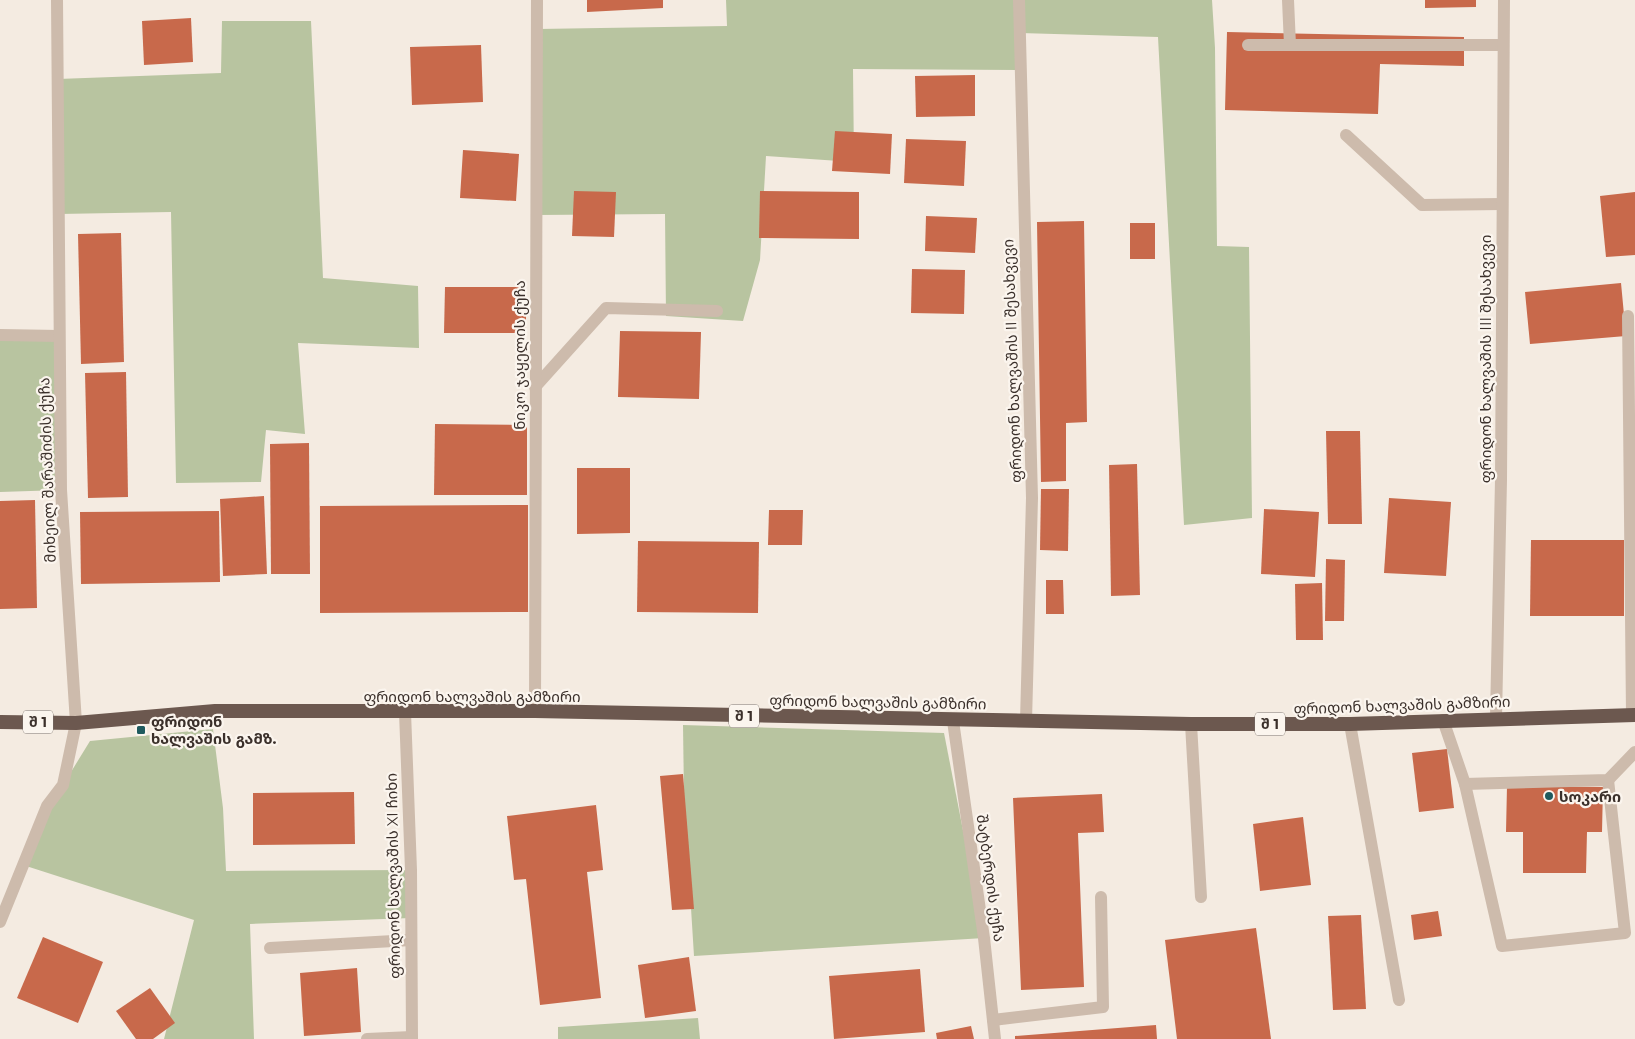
<svg xmlns="http://www.w3.org/2000/svg" width="1635" height="1039" font-family="Montserrat,'Noto Sans Georgian',sans-serif">
  <style>
    .green { fill: #b8c4a0 }
    .building { fill: #c8694b }
    .lines { fill: none; stroke-linecap: round; stroke-linejoin: round }
    .service { stroke: #cdbbac; stroke-width: 12 }
    .minor { stroke: #cdbbac; stroke-width: 12 }
    .trunk { stroke: #6c584f; stroke-width: 14 }
    .poi-dot { fill: #1f5a5e; stroke: #fbf5ee; stroke-width: 2 }
    .labels { text-anchor: middle; dominant-baseline: central; stroke-width: 4.5; stroke-linejoin: round; paint-order: stroke }
    .shield { fill: #fbf5ee; stroke: #756b66; stroke-width: 1 }
    .shield-label { font-size: 14px; font-weight: bold; fill: #3b302b }
    .street-label { font-size: 15px; fill: #3b302b; stroke: #fbf5ee }
    .poi-label { font-size: 15px; font-weight: bold; fill: #3b302b; stroke: #fbf5ee; text-anchor: start }
  </style>
  <rect width="100%" height="100%" fill="#f4ebe1"/>
  <g class="green">
    <polygon points="726,0 1212,0 1215,48 1217,246 1249,247 1252,518 1184,525 1158,37 1020,33 1021,70 853,69 854,162 766,156 760,260 743,321 666,316 665,214 536,215 538,29 727,26"/>
    <polygon points="222,21 311,21 323,278 418,286 419,348 298,343 305,434 266,430 261,482 176,483 171,212 59,214 58,79 221,73"/>
    <polygon points="0,335 59,336 61,490 0,492"/>
    <polygon points="683,725 944,733 984,938 694,956 684,795"/>
    <polygon points="213,729 223,808 226,871 411,870 411,918 250,924 254,1039 164,1039 194,920 23,865 63,785 90,741"/>
    <polygon points="698,1018 700,1039 558,1039 558,1027"/>
  </g>
  <g class="building">
    <polygon points="587,0 663,0 663,8 587,12"/>
    <polygon points="1425,0 1476,0 1476,7 1425,8"/>
    <polygon points="191,18 193,62 144,65 142,21"/>
    <polygon points="1227,32 1464,37 1464,66 1380,64 1378,114 1225,110"/>
    <polygon points="481,45 483,102 412,105 410,47"/>
    <polygon points="975,75 975,116 916,117 915,76"/>
    <polygon points="835,131 892,134 890,174 832,171"/>
    <polygon points="906,139 966,141 964,186 904,183"/>
    <polygon points="463,150 519,154 516,201 460,198"/>
    <polygon points="574,191 616,192 614,237 572,236"/>
    <polygon points="760,191 859,192 859,239 759,238"/>
    <polygon points="1635,192 1635,255 1606,257 1600,196"/>
    <polygon points="926,216 977,218 975,253 925,251"/>
    <polygon points="1084,221 1087,422 1066,423 1066,481 1041,482 1037,222"/>
    <rect x="1130" y="223" width="25" height="36"/>
    <polygon points="121,233 124,362 81,364 78,234"/>
    <polygon points="912,269 965,270 964,314 911,313"/>
    <polygon points="1621,283 1626,336 1530,344 1525,292"/>
    <polygon points="445,287 526,287 526,333 444,333"/>
    <polygon points="620,331 701,332 699,399 618,397"/>
    <polygon points="126,372 128,497 88,498 85,373"/>
    <polygon points="435,424 527,425 527,495 434,495"/>
    <polygon points="1326,431 1360,431 1362,524 1328,524"/>
    <polygon points="309,443 310,574 271,574 270,444"/>
    <polygon points="1137,464 1140,595 1111,596 1109,465"/>
    <polygon points="577,468 630,468 630,533 577,534"/>
    <polygon points="1041,489 1069,489 1068,551 1040,550"/>
    <polygon points="264,496 267,574 223,576 220,499"/>
    <polygon points="1389,498 1451,502 1446,576 1384,573"/>
    <polygon points="35,500 37,608 0,609 0,501"/>
    <polygon points="528,505 528,612 320,613 320,506"/>
    <polygon points="1264,509 1319,512 1315,577 1261,574"/>
    <polygon points="769,510 803,510 802,545 768,545"/>
    <polygon points="219,511 220,582 81,584 80,512"/>
    <polygon points="1531,540 1624,540 1624,616 1530,616"/>
    <polygon points="638,541 759,542 758,613 637,612"/>
    <polygon points="1326,559 1345,560 1344,621 1325,621"/>
    <polygon points="1046,580 1063,580 1064,614 1046,614"/>
    <polygon points="1322,583 1323,640 1296,640 1295,584"/>
    <polygon points="1447,749 1454,808 1419,812 1412,753"/>
    <polygon points="683,774 694,909 672,910 660,776"/>
    <polygon points="1507,786 1603,787 1602,832 1587,832 1586,873 1523,873 1523,832 1506,832"/>
    <polygon points="354,792 355,844 253,845 253,793"/>
    <polygon points="1102,794 1104,832 1078,833 1084,987 1021,990 1013,798"/>
    <polygon points="596,805 603,870 587,872 601,998 540,1005 526,879 514,880 507,816"/>
    <polygon points="1303,817 1311,885 1260,891 1253,824"/>
    <polygon points="1438,911 1442,936 1414,940 1411,915"/>
    <polygon points="1361,915 1366,1009 1333,1010 1328,916"/>
    <polygon points="1256,928 1271,1039 1177,1039 1165,940"/>
    <polygon points="43,937 103,962 78,1023 17,998"/>
    <polygon points="689,957 696,1011 645,1018 638,965"/>
    <polygon points="357,968 361,1032 304,1036 300,973"/>
    <polygon points="920,969 925,1032 834,1039 829,976"/>
    <polygon points="150,988 175,1023 153,1039 136,1039 116,1011"/>
    <polygon points="1156,1025 1157,1039 1015,1039 1015,1036"/>
    <polygon points="971,1026 974,1039 937,1039 936,1033"/>
  </g>
  <g class="lines">
    <g class="service">
      <polyline points="1288,0 1290,45"/>
      <polyline points="1248,45 1503,45"/>
      <polyline points="1346,135 1422,205 1502,204"/>
      <polyline points="1628,316 1632,715"/>
      <polyline points="535,387 606,308 717,311"/>
      <polyline points="1443,720 1465,784 1502,946 1625,933 1608,780"/>
      <polyline points="1191,724 1201,897"/>
      <polyline points="1350,724 1399,1000"/>
      <polyline points="1465,784 1608,780 1635,752"/>
      <polyline points="270,948 411,940"/>
      <polyline points="993,1020 1103,1007 1101,897"/>
      <polyline points="367,1039 412,1037"/>
    </g>
    <g class="minor">
      <polyline points="1019,0 1032,498 1026,721"/>
      <polyline points="0,335 59,336"/>
      <polyline points="535,711 537,0"/>
      <polyline points="405,712 411,870 412,1039"/>
      <polyline points="1496,718 1501,480 1504,0"/>
      <polyline points="953,721 984,938 995,1039"/>
      <polyline points="0,922 47,806 63,785 76,723 61,490 57,0"/>
    </g>
    <polyline class="trunk" points="0,722 76,723 215,711 535,711 1191,724 1350,724 1635,715"/>
  </g>
  <g class="poi-dot">
    <rect x="136" y="725" width="10" height="10" rx="2.5"/>
    <circle cx="1549" cy="796" r="5"/>
  </g>
  <g class="labels">
    <g class="shield">
      <rect x="729" y="704.5" width="30" height="23" rx="4"/>
      <rect x="23" y="710.5" width="30" height="23" rx="4"/>
      <rect x="1255" y="712.5" width="30" height="23" rx="4"/>
    </g>
    <g class="shield-label">
      <text x="744" y="716">შ 1</text>
      <text x="38" y="722">შ 1</text>
      <text x="1270" y="724">შ 1</text>
    </g>
    <g class="street-label">
      <text transform="translate(519 355) rotate(-90)">ნიკო ჯაყელის ქუჩა</text>
      <text transform="translate(1485 359) rotate(-90)">ფრიდონ ხალვაშის III შესახვევი</text>
      <text transform="translate(1012 361) rotate(-92)">ფრიდონ ხალვაშის II შესახვევი</text>
      <text transform="translate(47 470) rotate(-92)">მიხეილ შარაშიძის ქუჩა</text>
      <text x="472" y="696">ფრიდონ ხალვაშის გამზირი</text>
      <text transform="translate(878 702) rotate(1)">ფრიდონ ხალვაშის გამზირი</text>
      <text transform="translate(1402 705) rotate(-2)">ფრიდონ ხალვაშის გამზირი</text>
      <text transform="translate(393 876) rotate(-91)">ფრიდონ ხალვაშის XI ჩიხი</text>
      <text transform="translate(991 878) rotate(82)">შატბერდის ქუჩა</text>
    </g>
    <g class="poi-label">
      <text x="151" y="721">ფრიდონ<tspan x="151" dy="17">ხალვაშის გამზ.</tspan></text>
      <text x="1559" y="796">სოკარი</text>
    </g>
  </g>
</svg>
